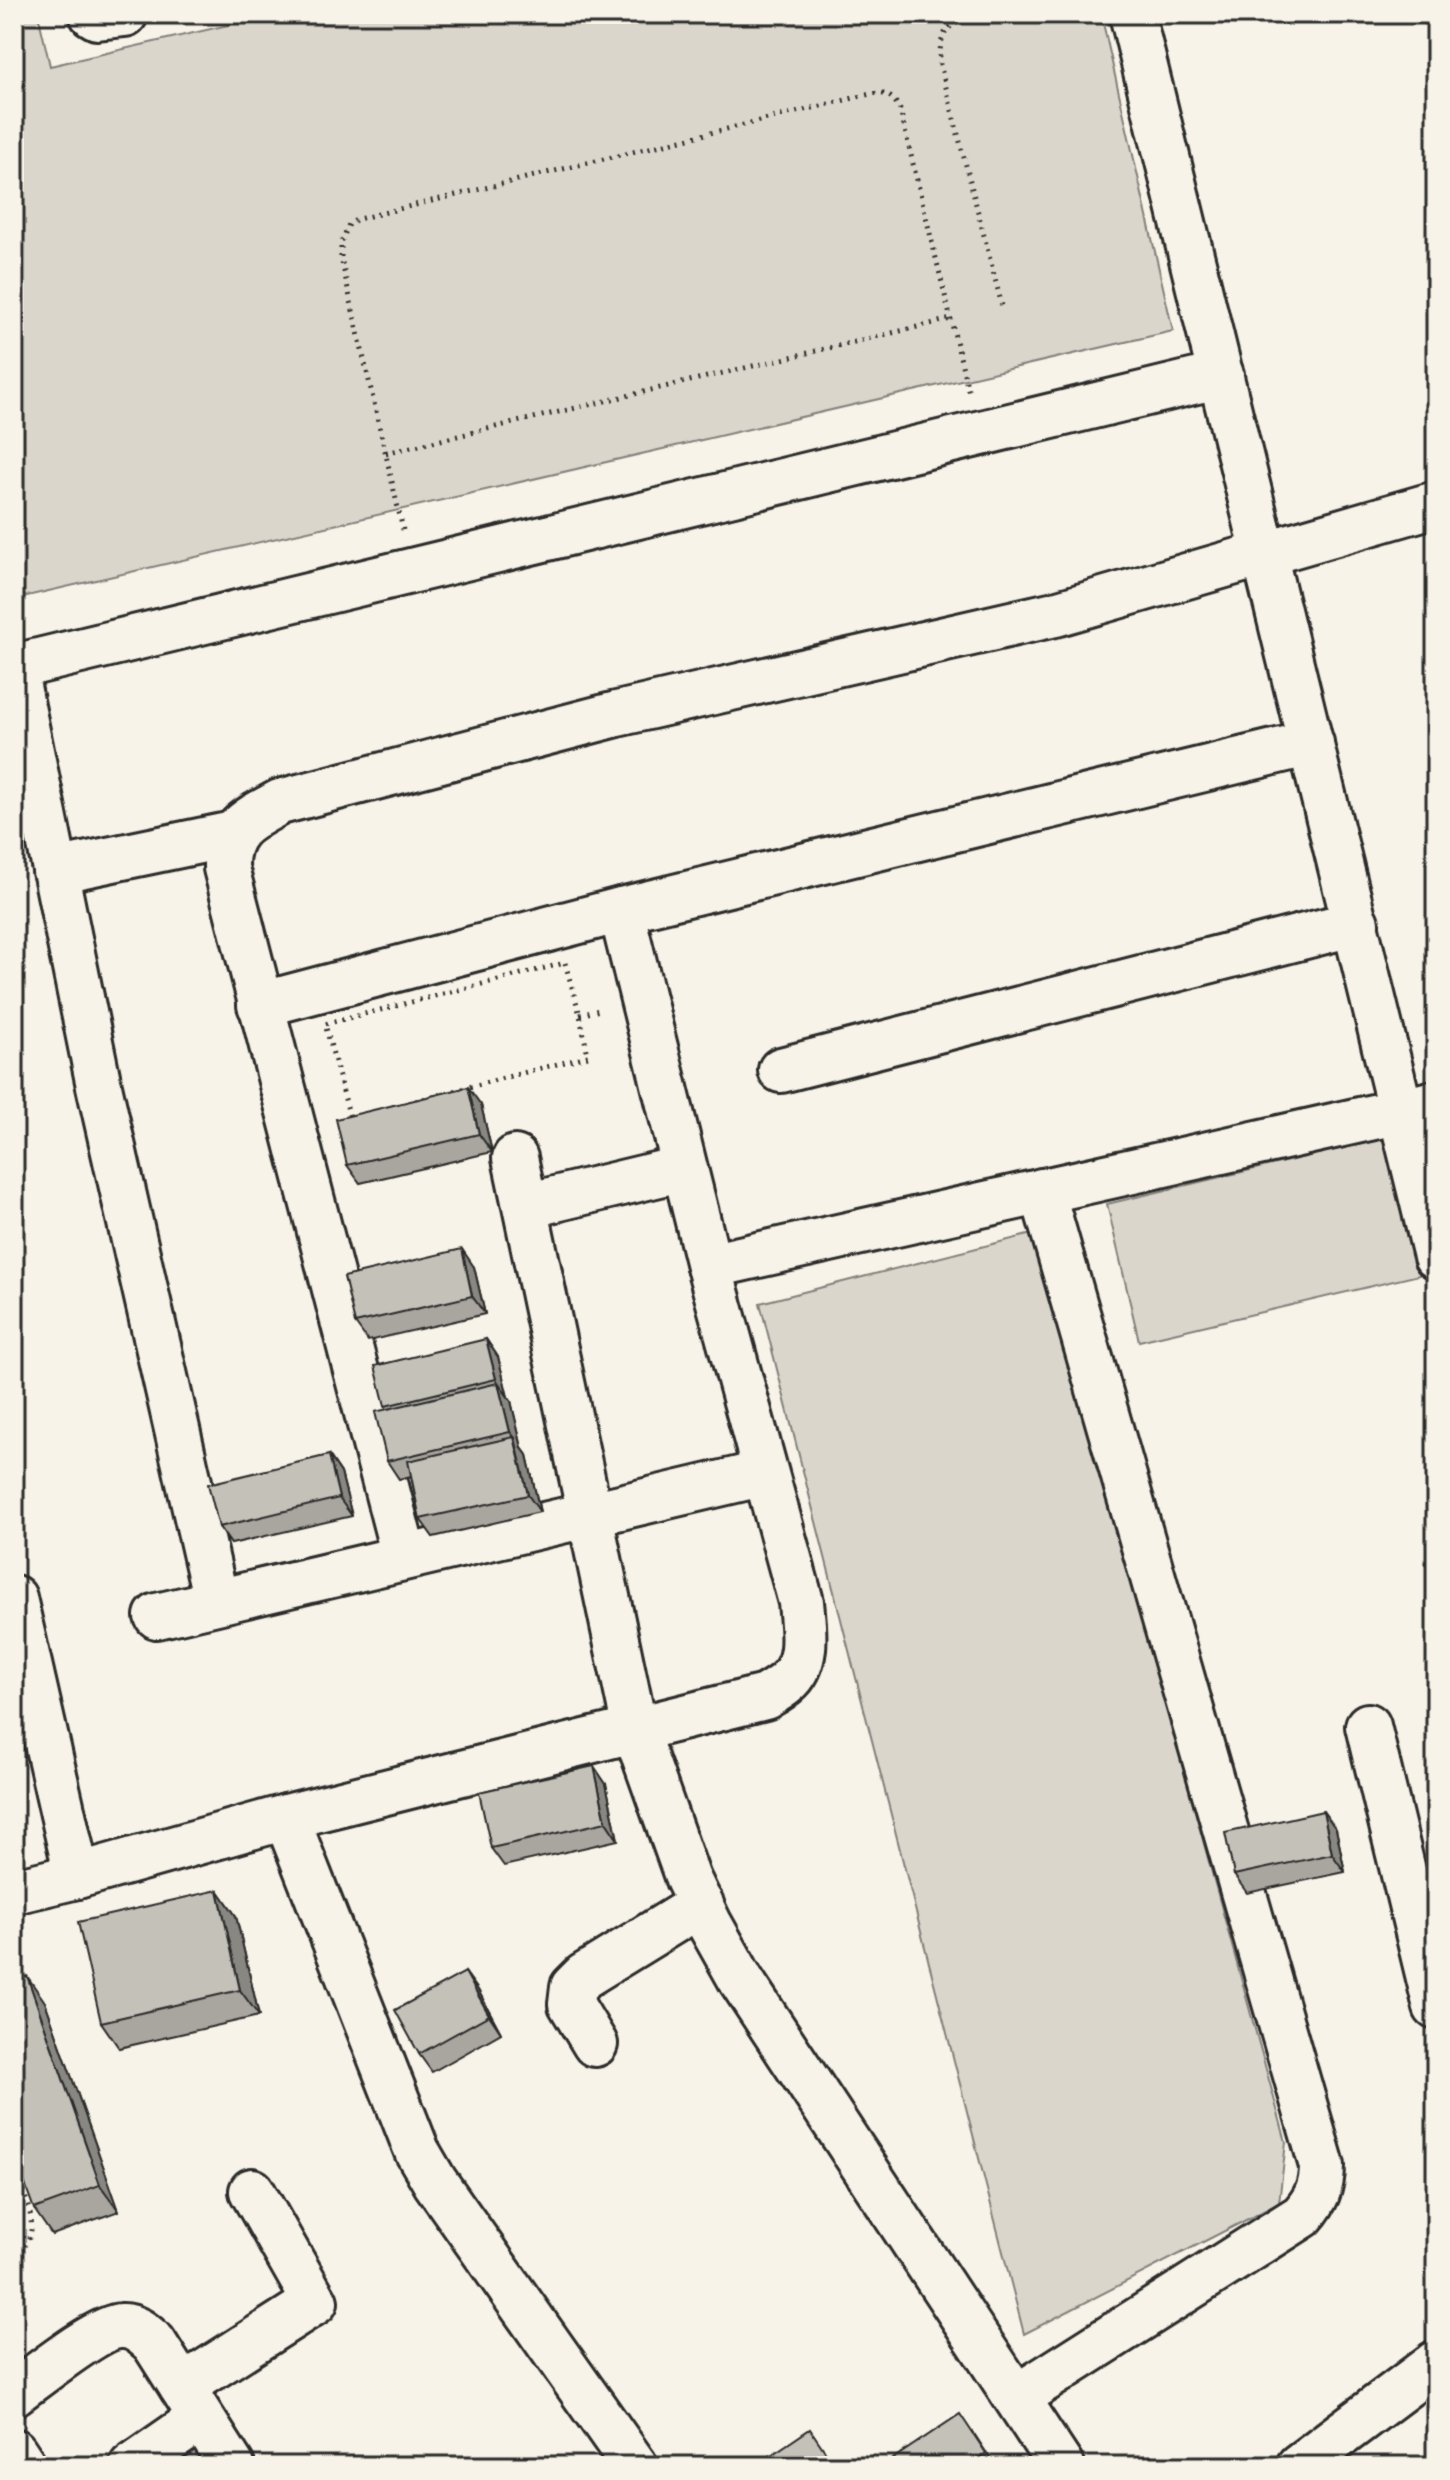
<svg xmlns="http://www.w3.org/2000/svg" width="1450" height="2480" font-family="Dekko,sans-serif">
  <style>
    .green { fill: #dad6cc; stroke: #82807c; stroke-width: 2 }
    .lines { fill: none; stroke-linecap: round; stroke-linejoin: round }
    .minor-casing { stroke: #2b2b2b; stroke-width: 50 }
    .path { stroke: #2b2b2b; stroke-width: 5; stroke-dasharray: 2 6; stroke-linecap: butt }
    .minor { stroke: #f7f3e8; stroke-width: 44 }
    .wall { fill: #a9a69f; stroke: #2b2b2b; stroke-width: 2 }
    .shaded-wall { fill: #898782; stroke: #2b2b2b; stroke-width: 2 }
    .building { fill: #c4c1b9; stroke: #2b2b2b; stroke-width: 2 }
  </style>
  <rect width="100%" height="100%" fill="#f7f3e8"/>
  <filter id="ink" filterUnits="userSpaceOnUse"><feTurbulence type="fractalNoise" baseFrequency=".0125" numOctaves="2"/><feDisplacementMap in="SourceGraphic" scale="16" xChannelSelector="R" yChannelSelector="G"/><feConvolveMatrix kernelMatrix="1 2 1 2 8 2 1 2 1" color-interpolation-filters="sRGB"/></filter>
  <g filter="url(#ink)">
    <g class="green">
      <polygon points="14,14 38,14 50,66 276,14 1101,14 1173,331 14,599"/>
      <polygon points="1436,1126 1436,1271 1139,1341 1107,1204"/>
      <polygon points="1036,1233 1286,2142 1279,2203 1024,2334 760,1303"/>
    </g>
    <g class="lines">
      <defs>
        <g id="minor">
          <polyline points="92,14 97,17 125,14"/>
          <polyline points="1132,14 1436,1256"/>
          <polyline points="55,871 233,834"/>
          <polyline points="260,1005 621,910 1311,743"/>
          <polyline points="781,1070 1356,923"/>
          <polyline points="515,1158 635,1730 688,1879 709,1923 741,1980 1061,2466"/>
          <polyline points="526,1206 684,1168"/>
          <polyline points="709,1266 1436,1103"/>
          <path d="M404,1556l-178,-688c-1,-40 23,-49 54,-66l337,-88 438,-100 381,-110"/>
          <polyline points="14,1598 77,1876"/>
          <polyline points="216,1601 99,1086 14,667 1221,375"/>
          <polyline points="157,1616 765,1473"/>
          <polyline points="1368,1726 1436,2007"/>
          <polyline points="286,1817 417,2151 435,2182 635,2466"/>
          <path d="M14,1891l63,-15 209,-59 479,-120c8,-5 16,-9 22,-15 23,-19 16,-55 14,-80l-92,-336 -88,-356"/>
          <polyline points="595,2044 571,2004 573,1987 584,1976 701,1904"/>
          <polyline points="182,2387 315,2302 252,2191"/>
          <path d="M14,2393c21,-15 85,-67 107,-67 14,-1 24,9 33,17l78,123"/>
          <path d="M1017,2397l285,-181c14,-16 20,-29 20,-50l-280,-975"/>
          <polyline points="14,2451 24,2466"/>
          <polyline points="132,2466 201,2418"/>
          <polyline points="1299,2466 1436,2363"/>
        </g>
      </defs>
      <use href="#minor" class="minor-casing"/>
      <g class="path">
        <path d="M997,14c-38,9 -59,3 -57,50l62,242"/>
        <polyline points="386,453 951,319"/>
        <path d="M403,530l-62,-272v-16l8,-18 9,-5 512,-125c15,-2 23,1 30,16l69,284"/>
        <polygon points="565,963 580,1015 588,1056 350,1118 325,1024"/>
        <polyline points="580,1015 603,1009"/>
        <path d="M14,2168c9,26 34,68 0,85"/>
      </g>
      <use href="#minor" class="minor"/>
    </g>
    <g class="wall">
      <polygon points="481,1105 492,1152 360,1183 347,1165"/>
      <polygon points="474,1267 485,1314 368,1341 355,1323"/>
      <polygon points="486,1339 498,1357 508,1397 511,1401 522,1448 527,1455 540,1512 433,1537 420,1519 411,1476 399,1479 387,1461 387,1410 385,1406"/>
      <polygon points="329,1455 341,1473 352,1516 231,1544 219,1527"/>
      <polygon points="606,1784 618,1840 504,1866 491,1848"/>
      <polygon points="1336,1829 1345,1872 1247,1893 1234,1875"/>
      <polygon points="218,1890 236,1916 259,2016 119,2048 101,2022"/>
      <polygon points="465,1972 478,1990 501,2033 432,2072 419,2054"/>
      <polygon points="45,2002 119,2211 52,2235 34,2209"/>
      <polygon points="973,2432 995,2466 882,2466"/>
    </g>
    <g class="shaded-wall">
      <polygon points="468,1087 481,1105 492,1152 479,1134"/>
      <polygon points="462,1249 474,1267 485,1314 472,1296"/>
      <polygon points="486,1339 498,1357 508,1397 496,1379"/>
      <polygon points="498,1383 511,1401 522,1448 527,1455 540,1512 528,1495 515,1438 510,1432"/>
      <polygon points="329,1455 341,1473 352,1516 339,1498"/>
      <polygon points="594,1766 606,1784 618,1840 606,1822"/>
      <polygon points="1323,1811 1336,1829 1345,1872 1332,1854"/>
      <polygon points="218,1890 236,1916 259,2016 240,1990"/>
      <polygon points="465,1972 478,1990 501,2033 489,2015"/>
      <polygon points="27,1976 45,2002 119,2211 100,2185"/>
    </g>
    <g class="building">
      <polygon points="468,1087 479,1134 347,1165 336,1119"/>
      <polygon points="462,1249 472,1296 355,1323 344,1277"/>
      <polygon points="486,1339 496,1379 385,1406 375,1366"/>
      <polygon points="498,1383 510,1432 387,1461 375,1412"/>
      <polygon points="514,1437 528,1495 420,1519 408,1461"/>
      <polygon points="329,1455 339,1498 219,1527 208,1484"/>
      <polygon points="594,1766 606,1822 491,1848 479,1792"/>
      <polygon points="1323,1811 1332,1854 1234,1875 1225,1833"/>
      <polygon points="218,1890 240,1990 101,2022 78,1922"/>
      <polygon points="465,1972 489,2015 419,2054 395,2010"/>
      <polygon points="27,1976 100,2185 34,2209 14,2154 14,1980"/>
      <polygon points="960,2414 986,2453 967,2466 882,2466"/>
      <polygon points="810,2429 835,2466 755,2466"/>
    </g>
  </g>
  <rect width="1450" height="2480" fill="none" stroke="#f7f3e8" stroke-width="48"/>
  <rect x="24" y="24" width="1402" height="2432" fill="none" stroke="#2b2b2b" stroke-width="3" filter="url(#ink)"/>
</svg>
